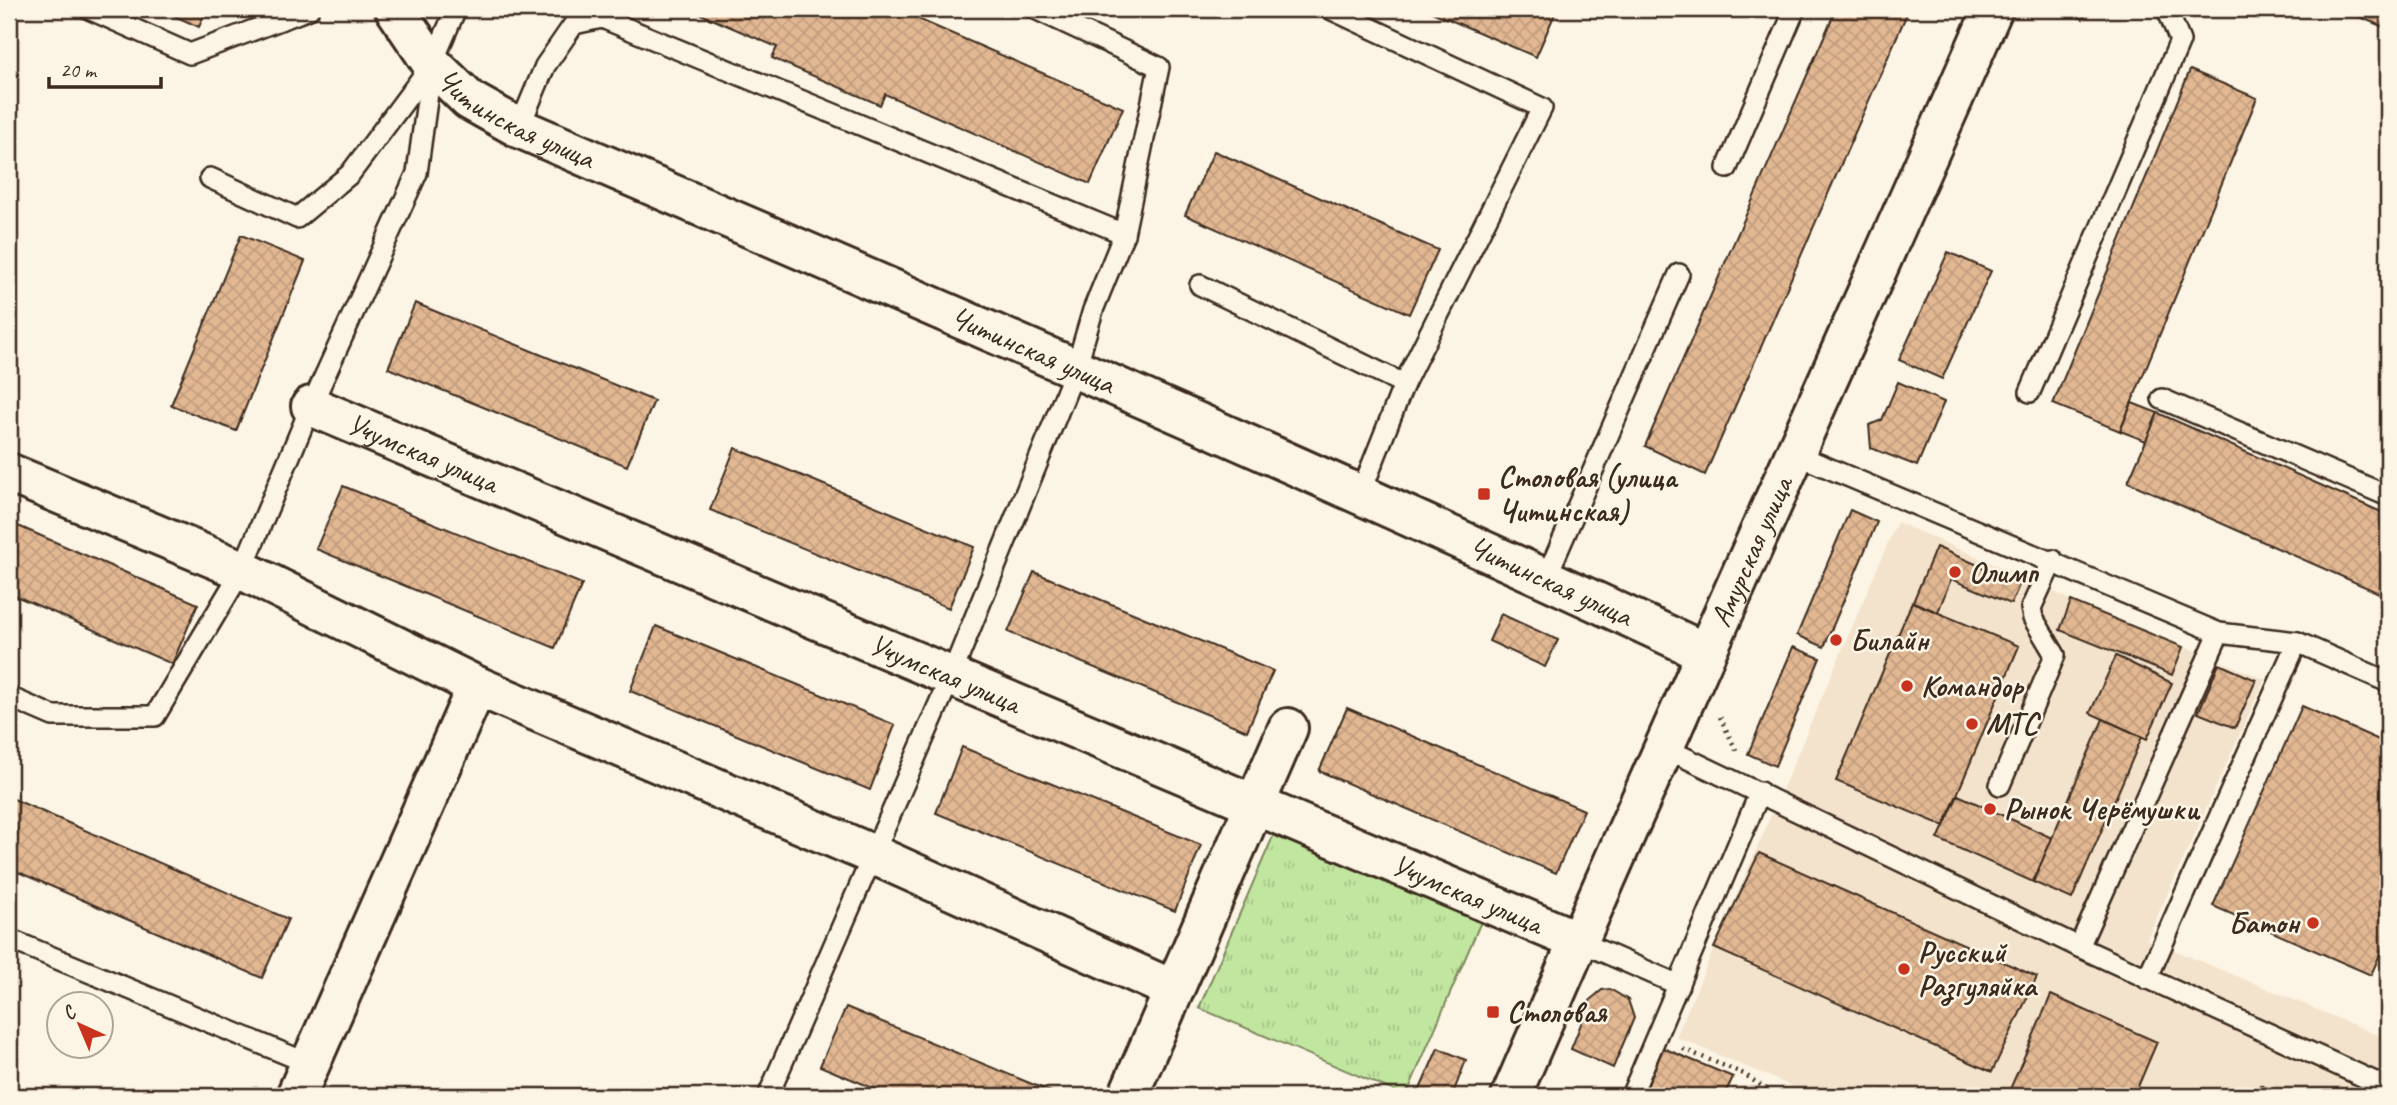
<svg xmlns="http://www.w3.org/2000/svg" width="2397" height="1105" font-family="Caveat,sans-serif">
  <style>
    .built { fill: #f4e3cc }
    .grass { fill: url(#grass-tufts); stroke: #7e885f; stroke-width: 2 }
    .building { fill: url(#building-cross-hatch); stroke: #3b2a1e; stroke-width: 2 }
    .lines { fill: none; stroke-linecap: round; stroke-linejoin: round }
    .service-casing { stroke: #3b2a1e; stroke-width: 24 }
    .minor-casing { stroke: #3b2a1e; stroke-width: 44 }
    .tertiary-casing { stroke: #3b2a1e; stroke-width: 44 }
    .path { stroke: #3b2a1e; stroke-width: 4.5; stroke-dasharray: 2 5; stroke-linecap: butt }
    .service { stroke: #fcf5e5; stroke-width: 19 }
    .minor { stroke: #fcf5e5; stroke-width: 38 }
    .tertiary { stroke: #fcf5e5; stroke-width: 38 }
    .poi-dot { fill: #c8321e; stroke: #fcf5e5; stroke-width: 2.5 }
    .labels { text-anchor: middle; dominant-baseline: central; stroke-width: 5; stroke-linejoin: round; paint-order: stroke }
    .street-label { font-size: 30px; fill: #3b2a1e; stroke: #fcf5e5 }
    .poi-label { font-size: 30px; font-weight: bold; fill: #3b2a1e; stroke: #fcf5e5; text-anchor: start }
  </style>
  <defs>
    <pattern id="grass-tufts" width="24" height="20" patternUnits="userSpaceOnUse" patternTransform="scale(1.75)"><rect width="24" height="20" fill="#c1e6a0"/><path d="M3 7l-1-3M5 7V3M7 7l1-3M15 17l-1-3M17 17v-4M19 17l1-3" fill="none" stroke="#a7c589"/></pattern>
    <pattern id="building-cross-hatch" width="8" height="8" patternUnits="userSpaceOnUse" patternTransform="scale(1.75)"><rect width="8" height="8" fill="#e2b893"/><path d="M0 0l8 8M0 8l8-8" fill="none" stroke="#c39e7e"/></pattern>
  </defs>
  <rect width="100%" height="100%" fill="#fcf5e5"/>
  <filter id="ink" filterUnits="userSpaceOnUse"><feTurbulence type="fractalNoise" baseFrequency=".0143" numOctaves="2"/><feDisplacementMap in="SourceGraphic" scale="14" xChannelSelector="R" yChannelSelector="G"/><feConvolveMatrix kernelMatrix="1 2 1 2 8 2 1 2 1" color-interpolation-filters="sRGB"/></filter>
  <g filter="url(#ink)">
    <polygon class="built" points="1897,522 2042,585 2071,601 2265,679 2147,939 2388,1039 2388,1070 2377,1096 1815,1096 1676,1037"/>
    <polygon class="grass" points="1277,827 1483,917 1406,1096 1199,1008"/>
    <g class="building">
      <polygon points="159,9 207,9 199,27"/>
      <polygon points="689,9 922,9 918,19 1123,108 1090,184 885,94 880,105 772,58 777,47"/>
      <polygon points="1425,9 1557,9 1536,57"/>
      <polygon points="1836,9 1909,9 1705,475 1645,446"/>
      <polygon points="2061,9 2088,9 2083,19"/>
      <polygon points="2341,9 2388,9 2388,29"/>
      <polygon points="2190,70 2257,98 2120,431 2053,404"/>
      <polygon points="1214,151 1438,250 1409,314 1185,215"/>
      <polygon points="241,235 305,261 236,431 171,405"/>
      <polygon points="1948,252 1991,271 1942,379 1899,360"/>
      <polygon points="415,303 654,401 627,466 388,368"/>
      <polygon points="1898,382 1944,402 1917,466 1871,448 1869,425 1882,420"/>
      <polygon points="2132,403 2158,413 2146,441 2120,431"/>
      <polygon points="2158,413 2388,515 2388,597 2128,482"/>
      <polygon points="735,448 974,547 949,608 710,510"/>
      <polygon points="343,486 582,584 555,648 316,549"/>
      <polygon points="1850,510 1877,522 1824,647 1797,635"/>
      <polygon points="9,522 198,604 172,664 9,593"/>
      <polygon points="1936,547 2020,583 2011,604 1951,579 1938,612 1913,602"/>
      <polygon points="1034,572 1273,671 1247,731 1008,632"/>
      <polygon points="2071,601 2183,647 2172,675 2060,630"/>
      <polygon points="1912,602 2019,646 1944,826 1836,781"/>
      <polygon points="1501,614 1558,640 1545,667 1489,641"/>
      <polygon points="656,626 895,725 870,790 630,691"/>
      <polygon points="1793,647 1820,658 1775,766 1748,754"/>
      <polygon points="2116,656 2172,683 2147,739 2090,713"/>
      <polygon points="2219,664 2256,680 2235,728 2198,713"/>
      <polygon points="2302,706 2388,744 2388,936 2371,975 2213,906"/>
      <polygon points="1347,708 1584,810 1556,873 1319,771"/>
      <polygon points="2103,719 2142,737 2072,899 2033,882"/>
      <polygon points="962,747 1201,845 1175,911 936,813"/>
      <polygon points="1958,795 2052,838 2033,882 1938,839"/>
      <polygon points="9,797 288,919 262,978 9,868"/>
      <polygon points="1759,853 2037,977 1992,1072 1714,948"/>
      <polygon points="1610,989 1628,1000 1634,1018 1613,1068 1571,1049 1591,999 1602,990"/>
      <polygon points="2051,995 2157,1042 2134,1096 2007,1096"/>
      <polygon points="846,1007 1061,1096 892,1096 820,1066"/>
      <polygon points="1438,1048 1466,1060 1452,1096 1417,1096"/>
      <polygon points="1663,1048 1733,1077 1724,1096 1643,1096"/>
      <polygon points="2260,1085 2285,1096 2255,1096"/>
    </g>
    <g class="lines">
      <defs>
        <g id="service">
          <polyline points="89,9 190,54 309,9"/>
          <polyline points="1330,9 1542,108 1404,384 1360,495"/>
          <polyline points="519,128 545,66 574,24 602,18 1124,234"/>
          <polyline points="1727,168 1795,9"/>
          <polyline points="210,178 297,218 350,174 432,64 456,9"/>
          <polyline points="1200,285 1404,384"/>
          <polyline points="2030,392 2180,41 2167,9"/>
          <polyline points="2162,399 2388,496"/>
          <polyline points="1795,454 2219,633 2297,642 2388,682"/>
          <polyline points="1546,578 1679,274"/>
          <polyline points="9,697 53,716 155,716 242,570 311,406 417,173 432,64"/>
          <polyline points="1663,747 2079,947 2388,1088"/>
          <polyline points="2000,785 2055,655 2033,618 2031,608 2053,560"/>
          <polyline points="9,939 310,1064"/>
          <polyline points="1578,941 1679,985"/>
          <polyline points="2079,947 2219,633"/>
          <polyline points="2147,979 2297,642"/>
          <polyline points="768,1096 951,676 1076,368 1093,310 1124,234 1159,67 1035,9"/>
          <polyline points="1631,1096 1760,792"/>
        </g>
        <g id="minor">
          <path id="s1" d="M395,9l37,55 37,36 50,28c397,171 794,341 1185,524"/>
          <path id="s2" d="M311,406l1267,535"/>
          <polyline points="9,473 242,570 477,686 874,855 1174,990"/>
          <polyline points="296,1096 477,686"/>
          <polyline points="1128,1096 1288,728"/>
        </g>
        <g id="tertiary">
          <path id="s3" d="M1511,1096c157,-364 322,-724 482,-1087"/>
        </g>
      </defs>
      <use href="#service" class="service-casing"/>
      <use href="#minor" class="minor-casing"/>
      <use href="#tertiary" class="tertiary-casing"/>
      <g class="path">
        <polyline points="1720,717 1736,750"/>
        <polyline points="1683,1049 1744,1074 1776,1096"/>
      </g>
      <use href="#service" class="service"/>
      <use href="#minor" class="minor"/>
      <use href="#tertiary" class="tertiary"/>
    </g>
  </g>
  <g class="poi-dot">
    <rect x="1477" y="487" width="14" height="14" rx="3.5"/>
    <circle cx="1955" cy="572" r="7"/>
    <circle cx="1836" cy="640" r="7"/>
    <circle cx="1907" cy="686" r="7"/>
    <circle cx="1972" cy="724" r="7"/>
    <circle cx="1990" cy="809" r="7"/>
    <circle cx="2313" cy="923" r="7"/>
    <circle cx="1904" cy="969" r="7"/>
    <rect x="1486" y="1005" width="14" height="14" rx="3.5"/>
  </g>
  <g class="labels">
    <g class="street-label">
      <text stroke="none"><textPath href="#s1" startOffset="168">Читинская улица</textPath></text>
      <text stroke="none"><textPath href="#s1" startOffset="735">Читинская улица</textPath></text>
      <text stroke="none"><textPath href="#s2" startOffset="121">Учумская улица</textPath></text>
      <text stroke="none"><textPath href="#s3" startOffset="595">Амурская улица</textPath></text>
      <text stroke="none"><textPath href="#s1" startOffset="1302">Читинская улица</textPath></text>
      <text stroke="none"><textPath href="#s2" startOffset="688">Учумская улица</textPath></text>
      <text stroke="none"><textPath href="#s2" startOffset="1255">Учумская улица</textPath></text>
    </g>
    <g class="poi-label">
      <text x="1498" y="477">Столовая (улица<tspan x="1498" dy="34">Читинская)</tspan></text>
      <text x="1969" y="572">Олимп</text>
      <text x="1850" y="640">Билайн</text>
      <text x="1921" y="686">Командор</text>
      <text x="1986" y="724">МТС</text>
      <text x="2004" y="809">Рынок Черёмушки</text>
      <text x="2299" y="923" text-anchor="end">Батон</text>
      <text x="1918" y="952">Русский<tspan x="1918" dy="34">Разгуляйка</tspan></text>
      <text x="1507" y="1012">Столовая</text>
    </g>
  </g>
  <rect width="2397" height="1105" fill="none" stroke="#fcf5e5" stroke-width="35"/>
  <rect x="18" y="18" width="2362" height="1070" fill="none" stroke="#3b2a1e" stroke-width="2.5" filter="url(#ink)"/>
  <g transform="translate(80 1025) rotate(316)"><circle r="33" fill="#fcf5e5" stroke="#afa495" stroke-width="2"/>
  <path d="M0-5L12 26L0 18L-12 26Z" fill="#c8321e"/>
  <text y="-10" font-size="19" font-weight="bold" text-anchor="middle" fill="#3b2a1e">С</text>
  </g>
  <path d="M49 77v10h112v-10" fill="none" stroke="#3b2a1e" stroke-width="3.5"/>
  <text x="60" y="77" font-size="21" fill="#3b2a1e" stroke="#fcf5e5" stroke-width="5" paint-order="stroke">20 m</text>
</svg>
